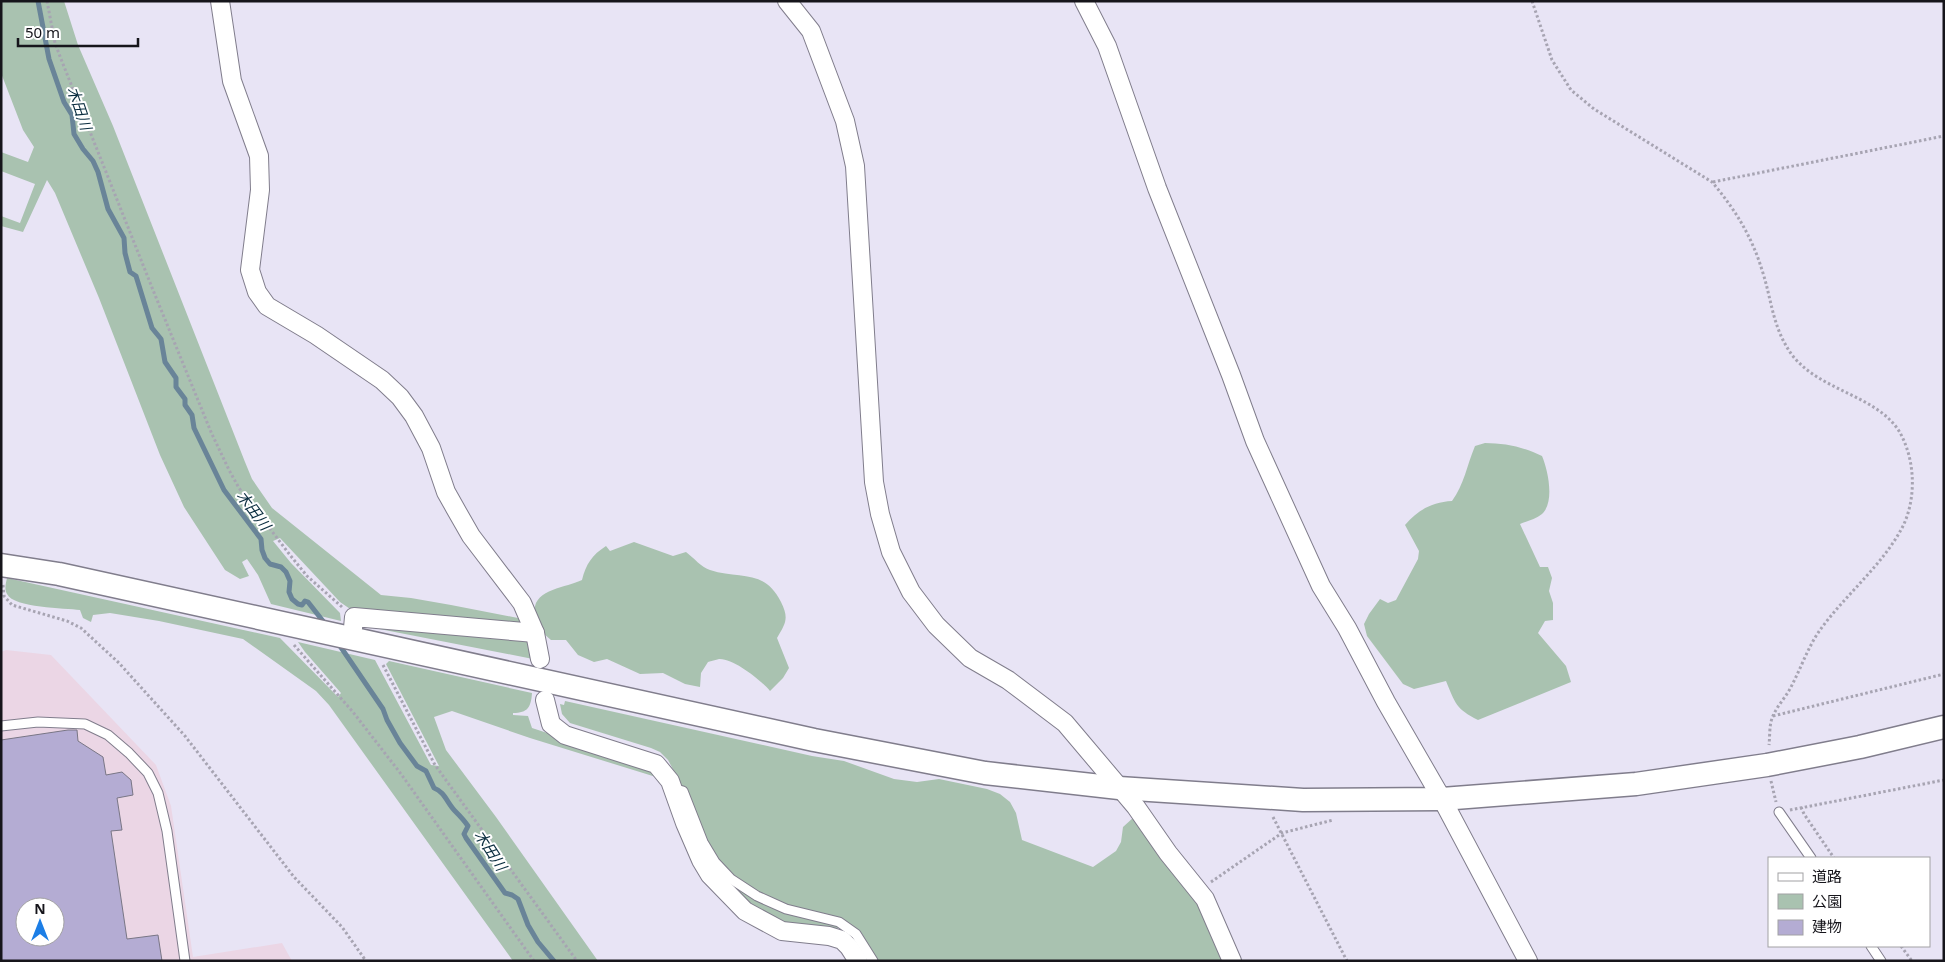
<svg xmlns="http://www.w3.org/2000/svg" width="1945" height="962" font-family="'Noto Sans','Noto Sans JP',sans-serif">
  <style>
    .industrial { fill: #ebd6e5; fill-rule: evenodd }
    .green { fill: #a9c2b0 }
    .lines { fill: none; stroke-linecap: round; stroke-linejoin: round }
    .stream { stroke: #698498; stroke-width: 5 }
    .building { fill: #b4acd3; stroke: #797685; fill-rule: evenodd }
    .service-casing { stroke: #807d8c; stroke-width: 11 }
    .minor-casing { stroke: #807d8c; stroke-width: 20 }
    .tertiary-casing { stroke: #807d8c; stroke-width: 25 }
    .path { stroke: #a7a4b2; stroke-width: 3; stroke-dasharray: 2.5 2.5; stroke-linecap: butt }
    .service { stroke: #fff; stroke-width: 9 }
    .minor { stroke: #fff; stroke-width: 18 }
    .tertiary { stroke: #fff; stroke-width: 22 }
    .labels { text-anchor: middle; dominant-baseline: central; stroke-width: 4; stroke-linejoin: round; paint-order: stroke }
    .water-label { font-size: 15px; font-style: italic; fill: #0a2d3f; stroke: #fff }
  </style>
  <rect width="100%" height="100%" fill="#e8e4f5"/>
  <path class="industrial" d="M6,650l45,5 105,110 15,41 22,151 89,-14 10,18h-291v-309zM25,907h30v30h-30z"/>
  <g class="green">
    <polygon points="1,1 64,1 78,45 113,126 245,462 252,479 272,508 381,595 411,598 451,605 523,619 527,627 353,611 340,602 280,538 273,541 291,563 340,613 341,621 271,604 258,575 247,559 242,562 249,576 240,579 225,570 184,507 160,455 99,298 55,193 47,180 23,232 1,226 1,216 20,223 35,184 1,171 1,152 28,162 34,147 23,130 1,73"/>
    <path d="M1485,443c20,0 39,4 57,13 6,14 13,46 0,58 -6,5 -15,7 -22,10l20,43h8l4,11 -3,13 4,12v17l-8,1 -7,12 28,33 5,16 -93,38c-22,-11 -23,-17 -32,-39l-32,8 -11,-5 -36,-48 -3,-12 5,-10 11,-15 8,4 8,-3 22,-41 1,-8 -14,-26c13,-15 27,-23 47,-24 12,-16 15,-36 23,-55z"/>
    <path d="M634,542l39,14 13,-4c7,5 16,16 24,18 30,10 54,-2 71,32 8,16 5,21 -4,36l12,30 -6,10 -13,13c-9,-11 -37,-33 -51,-32 -3,1 -8,2 -11,3l-7,11 -1,14 -15,-3 -22,-11 -23,1 -33,-15 -13,3 -16,-7 -12,-15h-15c-8,-6 -14,-15 -16,-26 -4,-25 31,-26 47,-34 4,-16 10,-25 24,-34l4,5z"/>
    <path d="M7,578l273,60 58,59 3,-4 -36,-41 -7,-10 77,18 56,105 8,1 -53,-102 3,-3 143,32c-1,14 -4,20 -19,20v2l15,1 4,12 116,38 8,11 -126,-39 -78,-27 -18,6 12,33 50,67 102,144h-85l-184,-256 -13,-14 -73,-52 -84,-18 -49,-8 -17,2 -2,7 -8,-4 -3,-8c-15,-2 -66,-2 -73,-16 -3,-5 -1,-11 0,-16z"/>
    <polygon points="364,626 525,640 529,644 533,659"/>
    <polygon points="565,701 812,756 844,761 894,779 917,782 939,779 987,789 1000,794 1010,802 1016,813 1022,840 1093,867 1116,851 1121,842 1123,827 1134,817 1184,876 1226,961 862,961 866,942 862,934 854,929 840,927 827,933 813,933 730,904 675,773 668,760 660,752 651,748 570,723 562,714 560,704 564,705"/>
  </g>
  <g class="lines">
    <g class="stream">
      <polyline points="38,1 49,59 64,102 72,115 74,134 83,149 93,161 98,172 108,209 124,238 125,253 130,272 136,276 152,328 161,339 165,362 176,378 176,387 185,399 185,405 192,415 194,428 224,490 261,539 262,550 265,558 270,564 281,567 286,572 290,581 289,592 292,599 298,604 302,605 305,601 308,602 326,625"/>
      <path d="M338,643l45,66 4,11 13,23 17,23 9,5 8,17c11,4 13,15 21,23 5,5 9,9 13,15l-4,8 2,4 39,55 7,2 6,4 10,26 10,17 16,19"/>
    </g>
  </g>
  <path class="building" d="M68,730h9l1,11 25,16 3,18 16,-3 9,8 2,15 -16,3 5,32 -11,1 16,108 31,-4 4,26h-161v-221zM25,907h30v30h-30z"/>
  <g class="lines">
    <defs>
      <g id="service">
        <polyline points="1,726 38,722 85,724 108,735 129,753 148,773 158,793 167,831 185,961"/>
        <polyline points="672,788 683,791 703,842 715,862 731,879 757,896 786,909 839,922 856,934 873,961"/>
        <polyline points="1779,812 1811,858"/>
        <polyline points="1871,946 1881,961"/>
      </g>
      <g id="minor">
        <polyline points="220,1 232,81 259,156 260,190 250,270 257,292 267,306 316,335 382,380 400,397 414,416 431,448 446,492 455,508 471,536 522,603 535,633 540,659"/>
        <polyline points="787,1 811,31 845,121 855,166 874,482 880,514 891,552 911,592 936,625 970,658 1008,680 1065,723 1136,807 1168,853 1205,899 1232,961"/>
        <polyline points="1084,1 1107,46 1157,188 1231,375 1255,441 1321,586 1347,628 1386,702 1442,799 1528,961"/>
        <polyline points="352,639 354,617 535,633"/>
        <polyline points="545,700 551,724 565,735 656,764 670,781 685,823 701,860 710,875 745,911 782,931 829,936 842,940 849,947 858,961"/>
      </g>
      <polyline id="tertiary" points="1,565 59,574 814,740 985,773 1119,788 1303,800 1442,799 1636,784 1767,765 1860,747 1944,727"/>
    </defs>
    <use href="#service" class="service-casing"/>
    <use href="#minor" class="minor-casing"/>
    <use href="#tertiary" class="tertiary-casing"/>
    <g class="path">
      <polyline points="47,1 55,43 61,59 153,290 211,432 229,470 239,488 290,555 307,576 342,607"/>
      <path d="M1532,1l20,59 19,30 23,19 118,73c23,27 40,55 50,88 10,30 10,57 30,85 28,36 84,40 107,76 16,27 18,66 4,95 -20,39 -57,68 -83,104 -12,17 -19,38 -29,57 -5,10 -14,19 -18,29 -4,8 -3,20 -4,29"/>
      <polyline points="1713,182 1944,136"/>
      <polyline points="3,585 4,596 12,605 67,621 81,628 119,663 185,736 294,877 342,927 366,961"/>
      <polyline points="294,645 353,712 401,774 534,961"/>
      <polyline points="383,665 435,765 577,961"/>
      <polyline points="1773,716 1944,674"/>
      <polyline points="1771,781 1776,802"/>
      <polyline points="1801,807 1804,814 1834,858"/>
      <polyline points="1790,810 1944,780"/>
      <polyline points="1273,817 1347,961"/>
      <polyline points="1211,882 1282,833 1333,820"/>
      <polyline points="1901,946 1912,961"/>
    </g>
    <use href="#service" class="service"/>
    <use href="#minor" class="minor"/>
    <use href="#tertiary" class="tertiary"/>
  </g>
  <g class="labels">
    <g class="water-label">
      <text transform="translate(80 108) rotate(71)">木田川</text>
      <text transform="translate(254 510) rotate(53)">木田川</text>
      <text transform="translate(491 850) rotate(57)">木田川</text>
    </g>
  </g>
  <rect width="1945" height="962" fill="none" stroke="#16151b" stroke-width="5"/>
  <rect x="1768" y="857" width="162" height="90" fill="#ffffff" stroke="#a2a1a4"/>
  <rect x="1778" y="873" width="25" height="8" fill="#ffffff" stroke="#a2a1a4"/>
  <text x="1812" y="882" font-size="15" fill="#16151b">道路</text>
  <rect x="1778" y="894" width="25" height="15" fill="#a9c2b0" stroke="#a2a1a4"/>
  <text x="1812" y="907" font-size="15" fill="#16151b">公園</text>
  <rect x="1778" y="920" width="25" height="15" fill="#b4acd3" stroke="#a2a1a4"/>
  <text x="1812" y="932" font-size="15" fill="#16151b">建物</text>
  <g transform="translate(40 922)"><circle r="24" fill="#ffffff" stroke="#a2a1a4"/>
  <path d="M0-4L9 19L0 12L-9 19Z" fill="#1c7ee6"/>
  <text y="-8" font-size="14" font-weight="bold" text-anchor="middle" fill="#16151b">N</text>
  </g>
  <path d="M18 38v8h120v-8" fill="none" stroke="#16151b" stroke-width="2.5"/>
  <text x="25" y="38" font-size="15" fill="#16151b" stroke="#ffffff" stroke-width="4" paint-order="stroke">50 m</text>
</svg>
